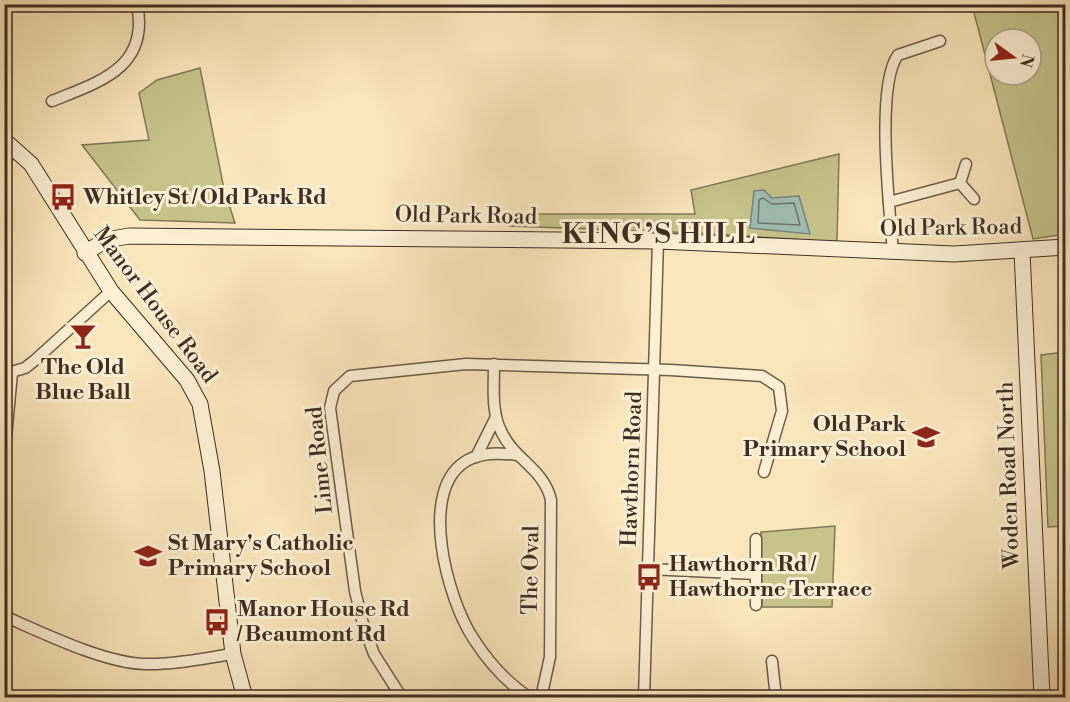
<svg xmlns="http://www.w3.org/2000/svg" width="1070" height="702" font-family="'Libre Bodoni',serif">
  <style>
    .green { fill: #c6c38b; stroke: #827857; stroke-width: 1.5; fill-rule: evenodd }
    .water { fill: #9fbeb5; stroke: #78847b; stroke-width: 1.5 }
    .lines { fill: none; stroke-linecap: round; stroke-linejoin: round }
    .shore { stroke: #6e766c; stroke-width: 1.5 }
    .street-casing { stroke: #6d5c49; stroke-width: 13 }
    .secondary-casing { stroke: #3e2e23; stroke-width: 17 }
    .street { stroke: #fcefd3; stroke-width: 10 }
    .secondary { stroke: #fcefd3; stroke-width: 15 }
    .labels { text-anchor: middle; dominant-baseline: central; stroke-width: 6; stroke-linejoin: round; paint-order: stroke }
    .poi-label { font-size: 22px; font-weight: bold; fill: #3e2e23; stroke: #fcefd3; text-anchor: start }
    .street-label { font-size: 22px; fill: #3e2e23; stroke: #fcefd3 }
    .district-label { font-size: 28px; font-weight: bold; letter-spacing: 1.5px; fill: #3e2e23; stroke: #fcefd3 }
  </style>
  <rect width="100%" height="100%" fill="#fae6bb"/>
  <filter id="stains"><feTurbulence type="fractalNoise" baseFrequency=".00333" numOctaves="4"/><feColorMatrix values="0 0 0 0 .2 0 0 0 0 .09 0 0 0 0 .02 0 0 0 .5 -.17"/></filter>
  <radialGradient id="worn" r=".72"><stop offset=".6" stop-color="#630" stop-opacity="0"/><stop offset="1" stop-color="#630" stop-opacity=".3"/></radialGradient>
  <g class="green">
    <path d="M972,5h93v229l-32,5zM995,39h36v36h-36z"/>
    <polygon points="200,68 224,189 235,223 140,220 82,145 149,140 139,93 157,80"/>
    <polygon points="839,154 837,242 698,233 509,226 508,214 695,214 691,190"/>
    <polygon points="1065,352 1065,526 1048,527 1041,355"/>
    <polygon points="835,526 832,607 762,607 761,532"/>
  </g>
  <polygon class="water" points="764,190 772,198 799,196 810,234 750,228 754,191"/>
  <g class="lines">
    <polygon class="shore" points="763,198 772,204 794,203 800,225 758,223 759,200"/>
    <defs>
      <g id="street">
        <path d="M52,101c47,-19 98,-33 85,-97"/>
        <polyline points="4,163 14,147"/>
        <polyline points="966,164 960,183 974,199"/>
        <polyline points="889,202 960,183"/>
        <path d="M893,253c-3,-42 -18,-167 5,-198l42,-14"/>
        <path d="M494,364c0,23 -3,49 8,69 13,27 42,36 49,67l-1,157 -9,41"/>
        <polyline points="4,374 25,368 34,361 111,291"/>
        <path d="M517,455c-16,-2 -34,-3 -49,5 -52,28 -20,140 5,178 14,22 34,45 57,60"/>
        <polyline points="476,457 496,417"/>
        <polyline points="4,459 12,373"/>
        <polyline points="756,539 756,605"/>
        <polyline points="648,569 756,574"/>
        <path d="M4,616c39,17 100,47 141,48 29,1 60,-6 88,-10"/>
        <polyline points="772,661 776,698"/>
        <polyline points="402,698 374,654 363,624 355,591 330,408 334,391 350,376 466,364 671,370 762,376 779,387 782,411 764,472"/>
        <polyline points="644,698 658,241"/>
      </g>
      <g id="secondary">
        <polyline points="4,140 31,164 111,291 187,380 200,404 212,471 233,654 245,698"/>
        <polyline points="1022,251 1042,698"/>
        <polyline points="85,253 106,240 129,236 658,241 954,254 1066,247"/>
      </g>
    </defs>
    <use href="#street" class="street-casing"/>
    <use href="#secondary" class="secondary-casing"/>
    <use href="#street" class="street"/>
    <use href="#secondary" class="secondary"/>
  </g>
  <defs>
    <symbol id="bus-bare" viewBox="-9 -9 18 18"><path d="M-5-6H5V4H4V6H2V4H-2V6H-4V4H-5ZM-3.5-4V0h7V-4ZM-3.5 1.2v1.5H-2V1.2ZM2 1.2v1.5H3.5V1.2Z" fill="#8f2418" stroke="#fcefd3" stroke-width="2.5" paint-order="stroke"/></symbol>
    <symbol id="bar-bare" viewBox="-9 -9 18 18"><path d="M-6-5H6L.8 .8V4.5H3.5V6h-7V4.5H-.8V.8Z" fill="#8f2418" stroke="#fcefd3" stroke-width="2.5" paint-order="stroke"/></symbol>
    <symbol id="school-bare" viewBox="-9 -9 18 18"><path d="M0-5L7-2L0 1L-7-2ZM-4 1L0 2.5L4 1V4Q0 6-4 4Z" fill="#8f2418" stroke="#fcefd3" stroke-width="2.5" paint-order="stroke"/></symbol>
  </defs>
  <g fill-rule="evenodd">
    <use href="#bus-bare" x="44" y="178" width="38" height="38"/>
    <use href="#bar-bare" x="64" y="317" width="38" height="38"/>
    <use href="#school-bare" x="907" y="418" width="38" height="38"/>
    <use href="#school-bare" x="129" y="537" width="38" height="38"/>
    <use href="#bus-bare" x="630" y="558" width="38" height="38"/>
    <use href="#bus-bare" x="198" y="603" width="38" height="38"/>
  </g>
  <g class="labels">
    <g class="poi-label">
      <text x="83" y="197">Whitley St / Old Park Rd</text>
      <text x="83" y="367" text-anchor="middle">The Old<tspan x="83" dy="25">Blue Ball</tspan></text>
      <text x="906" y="424" text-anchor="end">Old Park<tspan x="906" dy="25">Primary School</tspan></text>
      <text x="168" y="543">St Mary's Catholic<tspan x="168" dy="25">Primary School</tspan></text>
      <text x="669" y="564">Hawthorn Rd /<tspan x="669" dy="25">Hawthorne Terrace</tspan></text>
      <text x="237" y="609">Manor House Rd<tspan x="237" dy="25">/ Beaumont Rd</tspan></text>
    </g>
    <g class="street-label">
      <text transform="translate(466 216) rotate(1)">Old Park Road</text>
      <text transform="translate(951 228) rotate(-1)">Old Park Road</text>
      <text transform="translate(155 305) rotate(53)">Manor House Road</text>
      <text transform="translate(320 460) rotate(-96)">Lime Road</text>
      <text transform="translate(632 469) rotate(-88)">Hawthorn Road</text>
      <text transform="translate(1009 475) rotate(-92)">Woden Road North</text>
      <text transform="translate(531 570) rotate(-89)">The Oval</text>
    </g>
    <g class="district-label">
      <text x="659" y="234">KING’S HILL</text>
    </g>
  </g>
  <rect width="1070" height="702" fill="none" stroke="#fae6bb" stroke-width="24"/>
  <rect x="6" y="6" width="1058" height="690" fill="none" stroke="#3e2e23" stroke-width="3"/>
  <rect x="12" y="12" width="1046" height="678" fill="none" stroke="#3e2e23" stroke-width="1.5"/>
  <g transform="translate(1013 57) rotate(105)"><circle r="28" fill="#fcefd3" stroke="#b0a28d" stroke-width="1.5"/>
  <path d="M0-4.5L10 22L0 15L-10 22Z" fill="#8f2418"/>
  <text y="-9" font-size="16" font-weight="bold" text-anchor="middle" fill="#3e2e23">N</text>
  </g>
  <rect width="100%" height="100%" filter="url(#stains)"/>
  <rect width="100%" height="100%" fill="url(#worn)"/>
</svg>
